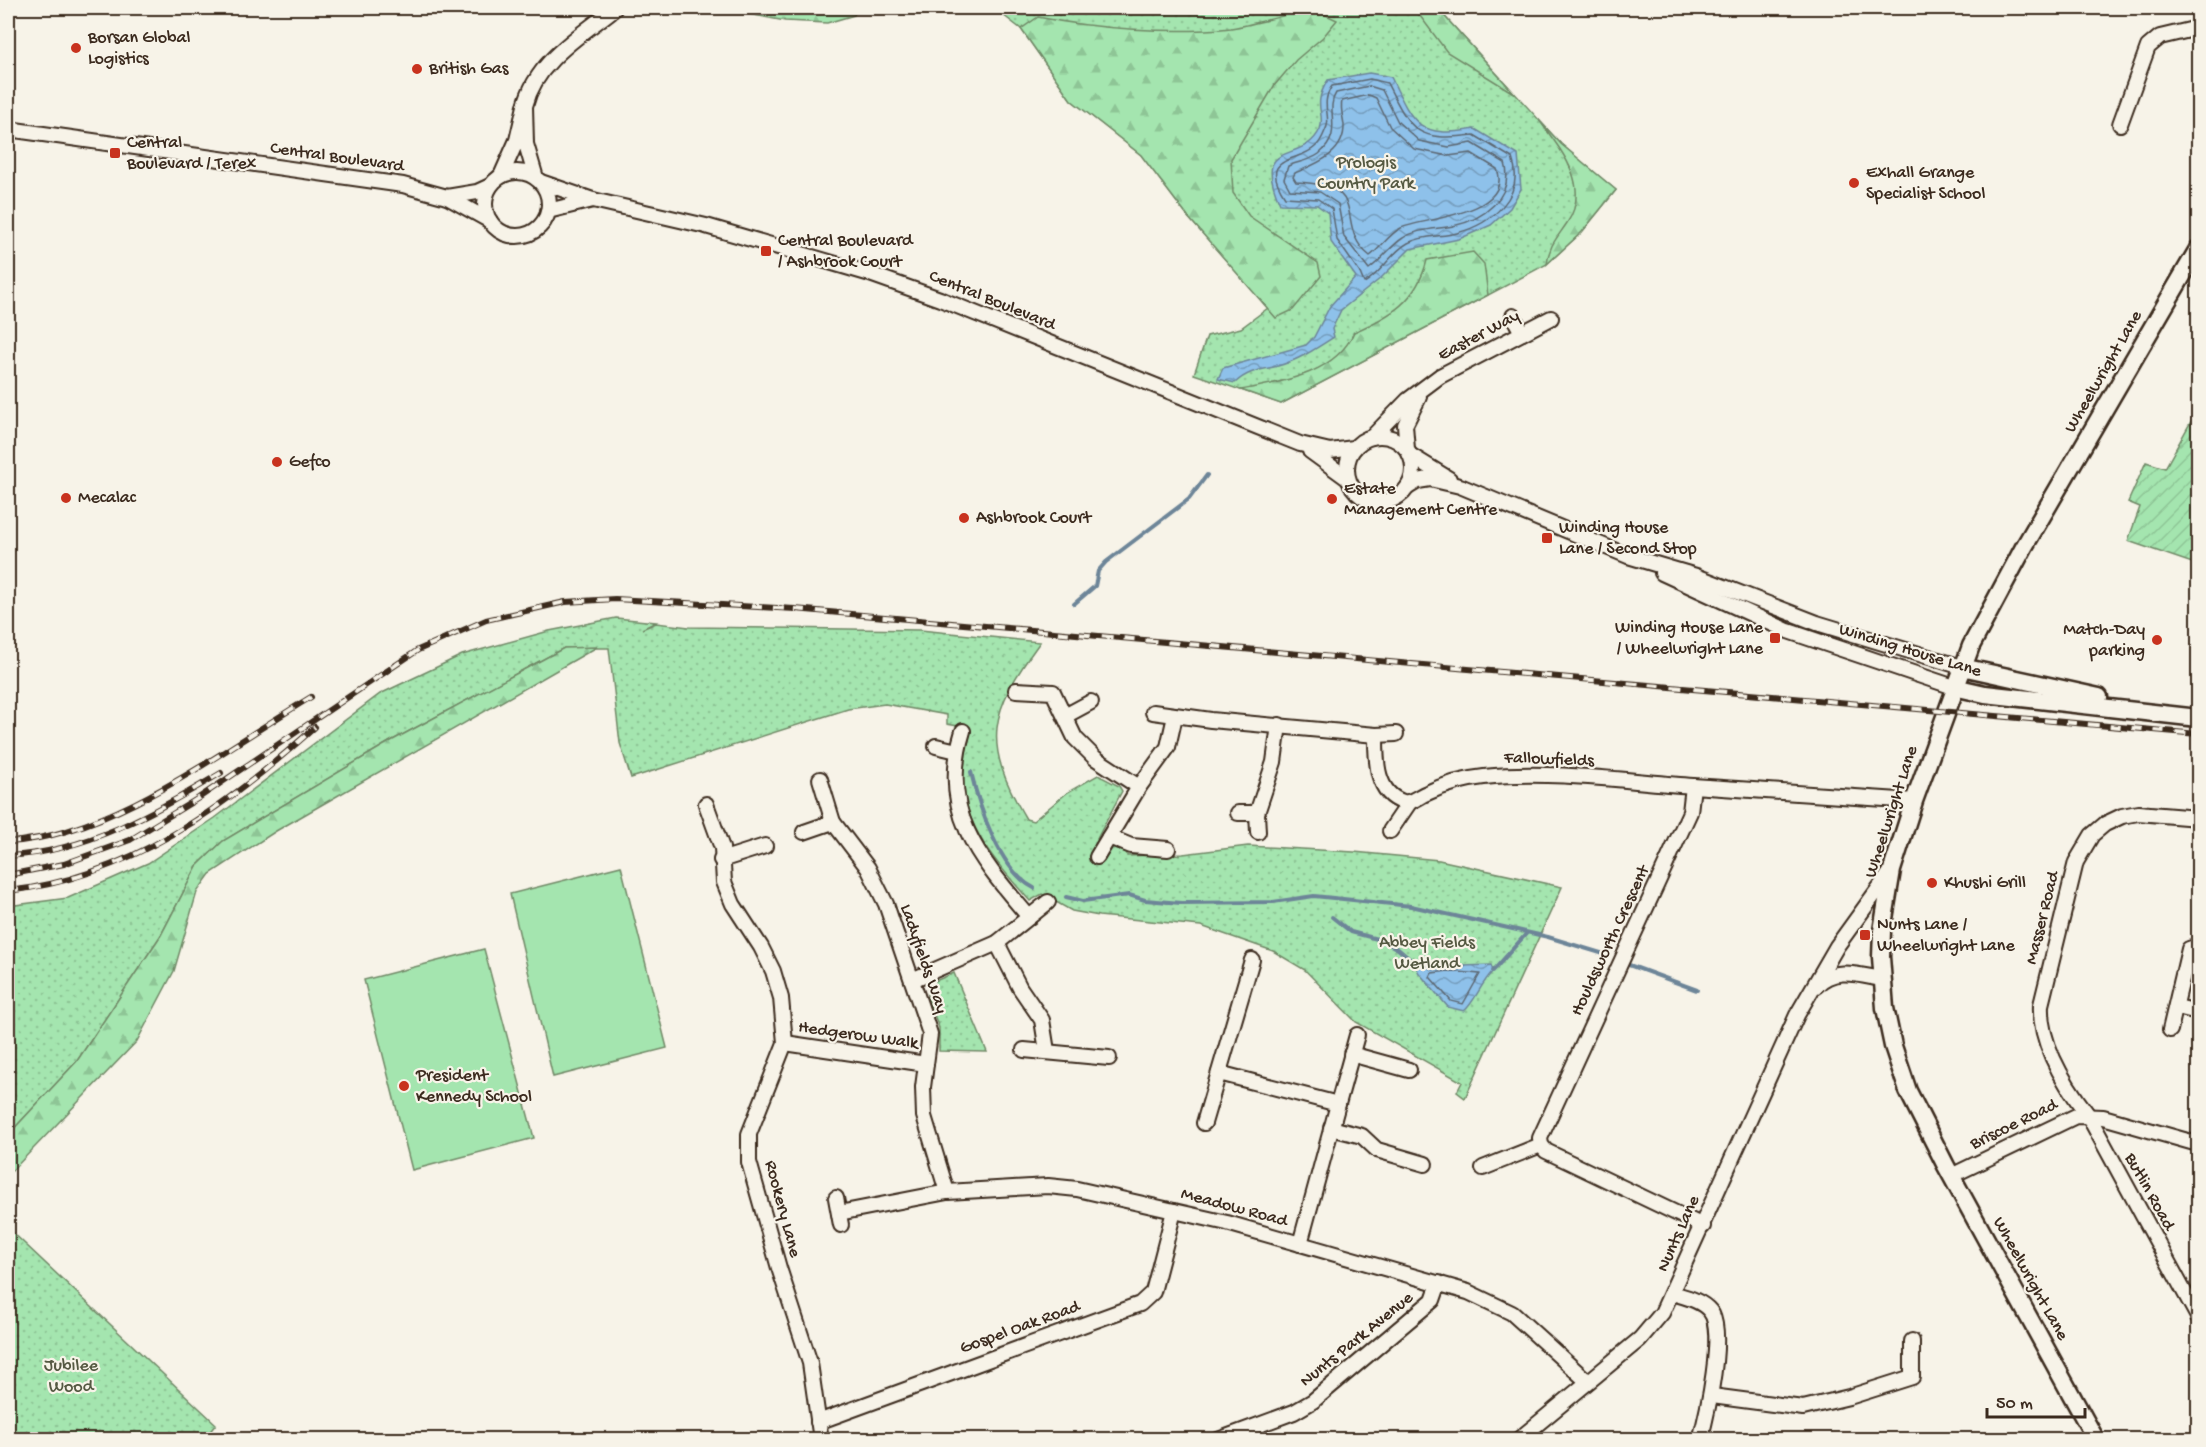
<svg xmlns="http://www.w3.org/2000/svg" width="2206" height="1447" font-family="'Gochi Hand',sans-serif">
  <style>
    .grass { fill: url(#grass-dots); stroke: #708866; stroke-width: 1.5 }
    .forest { fill: url(#forest-firs); stroke: #708866; stroke-width: 1.5 }
    .garden { fill: url(#garden-furrows); stroke: #708866; stroke-width: 1.5 }
    .pitch { fill: #a4e5af; stroke: #708866; stroke-width: 1.5 }
    .water { fill: url(#water-waves); stroke: #6d8598; stroke-width: 1.5 }
    .lines { fill: none; stroke-linecap: round; stroke-linejoin: round }
    .shore { stroke: #5c6670; stroke-width: 1.5 }
    .stream { stroke: #6d8598; stroke-width: 4 }
    .minor-casing { stroke: #3b2a1e; stroke-width: 18 }
    .tertiary-casing { stroke: #3b2a1e; stroke-width: 21 }
    .minor { stroke: #f7f3e8; stroke-width: 14 }
    .tertiary { stroke: #f7f3e8; stroke-width: 16 }
    .rail-casing { stroke: #3b2a1e; stroke-width: 6 }
    .rail { stroke: #f7f3e8; stroke-width: 4; stroke-dasharray: 11; stroke-linecap: butt }
    .poi-dot { fill: #c8321e; stroke: #f7f3e8; stroke-width: 2 }
    .labels { text-anchor: middle; dominant-baseline: central; stroke-width: 4.5; stroke-linejoin: round; paint-order: stroke }
    .poi-label { font-size: 18px; fill: #3b2a1e; stroke: #f7f3e8; text-anchor: start }
    .street-label { font-size: 18px; fill: #3b2a1e; stroke: #f7f3e8 }
    .park-label { font-size: 18px; fill: #555942; stroke: #f7f3e8 }
  </style>
  <defs>
    <pattern id="grass-dots" width="8" height="8" patternUnits="userSpaceOnUse" patternTransform="scale(1.5)"><rect width="8" height="8" fill="#a4e5af"/><path d="M2 2h.1M6 6h.1" fill="none" stroke="#8ec596" stroke-width="1.8" stroke-linecap="round"/></pattern>
    <pattern id="forest-firs" width="22" height="20" patternUnits="userSpaceOnUse" patternTransform="scale(1.5)"><rect width="22" height="20" fill="#a4e5af"/><path d="M5 1l3.5 6h-7zM16 11l3.5 6h-7z" fill="#8ec596"/></pattern>
    <pattern id="garden-furrows" width="10" height="10" patternUnits="userSpaceOnUse" patternTransform="scale(1.5)"><rect width="10" height="10" fill="#a4e5af"/><path d="M-1 1l2-2M0 10L10 0M9 11l2-2" fill="none" stroke="#8ec596"/></pattern>
    <pattern id="water-waves" width="16" height="10" patternUnits="userSpaceOnUse" patternTransform="scale(1.5)"><rect width="16" height="10" fill="#8ec1ea"/><path d="M0 5q4-4 8 0t8 0" fill="none" stroke="#759dbd"/></pattern>
  </defs>
  <rect width="100%" height="100%" fill="#f7f3e8"/>
  <filter id="ink" filterUnits="userSpaceOnUse"><feTurbulence type="fractalNoise" baseFrequency=".0167" numOctaves="2"/><feDisplacementMap in="SourceGraphic" scale="12" xChannelSelector="R" yChannelSelector="G"/><feConvolveMatrix kernelMatrix="1 2 1 2 8 2 1 2 1" color-interpolation-filters="sRGB"/></filter>
  <g filter="url(#ink)">
    <g class="grass">
      <polygon points="994,8 1437,8 1561,144 1616,190 1582,232 1547,264 1281,404 1194,374 1207,336 1241,328 1268,308 1188,217 1141,155 1071,100 1021,29"/>
      <path d="M616,618l40,4 -14,7 14,-6 33,4 231,3 120,12c-51,70 -59,100 -14,177l7,2 35,-29 30,-17 21,11 3,5 -25,48 30,14v3l56,-2 65,-8 106,6 85,8 123,27 -97,211 -8,-6 5,-10 -106,-60 -51,-52 -32,-19 -72,-25 -102,-10 -27,-5 -30,-17 -12,7c-26,-29 -59,-65 -65,-105 -4,-22 2,-46 5,-68l-23,-4v-9l-62,-11 -37,5 -217,69 -11,-35 -11,-95h-45l-173,93 -168,100 -26,25 -36,69 -84,126 -69,74v-229l60,-8 80,-35 67,-45 165,-124 82,-39 87,-24z"/>
      <polygon points="954,973 987,1052 939,1051 939,1028 928,999 928,984"/>
      <polygon points="8,1228 216,1424 204,1439 8,1439"/>
    </g>
    <g class="forest">
      <polygon points="717,8 858,8 854,15 827,23 785,21"/>
      <path d="M1311,8l26,12 -14,17 -27,23 -22,26 -43,73 2,34 16,23 69,47 3,13 -28,34 -17,8 -88,-101 -47,-62 -70,-55 -50,-71 17,-12c56,12 136,17 193,11 26,-4 54,-13 80,-20z"/>
      <polygon points="1414,8 1437,8 1515,94 1447,52"/>
      <path d="M1539,120l22,24 55,46 -34,42 -35,32c2,-19 10,-26 20,-41 25,-37 -6,-73 -28,-103z"/>
      <path d="M1473,252l11,12 4,31 -207,109 -40,-14c41,-8 95,-16 113,-58 37,-16 63,-31 73,-72z"/>
      <polygon points="597,647 276,831 210,874 197,892 174,971 137,1041 8,1175 8,1135 77,1061 161,935 197,866 223,841 391,741 564,648"/>
    </g>
    <polygon class="garden" points="2198,409 2198,565 2128,541 2140,507 2128,502 2146,462 2165,468"/>
    <g class="pitch">
      <polygon points="621,866 667,1048 553,1077 510,894"/>
      <polygon points="484,949 534,1138 412,1170 364,980"/>
    </g>
    <g class="water">
      <path d="M1369,73l22,4c22,47 28,62 84,52l43,26 3,34 -11,19 -19,17 -32,14 -49,10 -29,29 -40,32 -9,19 2,8c-17,11 -35,23 -56,29 -17,4 -29,4 -43,17l-17,-4 5,-11 83,-23 8,-8 16,-31 26,-29 -25,-35 -3,-29 -11,-8 -37,-1c-30,-68 24,-38 40,-75 6,-16 -9,-23 8,-49z"/>
      <path d="M1419,964l14,3 58,-2 2,6c-12,12 -20,34 -29,40l-16,-4 -29,-34 -3,-6z"/>
    </g>
    <g class="lines">
      <g class="shore">
        <path d="M1370,79l17,4c25,49 29,59 87,52l38,23c14,38 -21,66 -55,75 -15,4 -34,2 -49,10 -17,9 -27,31 -44,40l-4,-10 -23,-33 -5,-31 -14,-10 -33,-2c-28,-42 13,-34 30,-50 4,-3 8,-11 10,-16 8,-14 -6,-26 7,-45z"/>
        <path d="M1369,86l13,4 16,32 21,19 30,6 23,-4 33,20c10,34 -23,57 -52,63 -16,3 -37,3 -50,12 -13,8 -22,23 -34,31l-25,-32 -6,-33 -18,-12 -30,-2 -6,-11 4,-13c10,-4 23,-6 31,-12 26,-21 5,-43 17,-61z"/>
        <path d="M1369,95l7,3 14,29 24,22 34,7 23,-3 26,16c17,45 -73,49 -96,59 -12,6 -20,20 -31,28 -39,-31 6,-71 -74,-74l-3,-5 2,-4c21,-9 50,-19 49,-48 -1,-9 -4,-16 -2,-24z"/>
        <polygon points="1448,971 1480,974 1463,1004 1451,1001 1430,977 1432,973"/>
      </g>
      <g class="stream">
        <polyline points="1074,604 1095,586 1098,571 1106,562 1189,499 1207,475"/>
        <path d="M971,772c8,35 29,99 63,116"/>
        <polyline points="1066,897 1083,901 1129,895 1145,900 1181,903 1273,902 1314,896 1411,906 1548,937 1604,954"/>
        <polyline points="1332,917 1351,932 1381,940 1398,949 1418,966"/>
        <polyline points="1629,965 1697,990"/>
        <polyline points="1493,971 1526,934"/>
      </g>
      <defs>
        <g id="minor">
          <path d="M525,106c11,-45 55,-70 90,-98"/>
          <polyline points="2120,124 2148,47 2160,37 2198,28"/>
          <polyline points="8,129 403,185 447,197 490,221"/>
          <circle cx="517" cy="204" r="32"/>
          <polyline points="501,176 517,140 525,106 526,144 536,178"/>
          <polyline points="541,182 593,200 706,226 867,273 940,299 1300,444 1330,451 1354,448"/>
          <polyline points="447,197 477,192 490,186"/>
          <polyline points="548,211 593,200"/>
          <polyline points="1513,316 1522,333"/>
          <circle cx="1380" cy="469" r="33"/>
          <polyline points="1372,437 1408,400 1440,376 1551,318"/>
          <polyline points="1407,449 1405,425 1419,397"/>
          <polyline points="1310,451 1347,478"/>
          <polyline points="1410,455 1449,479"/>
          <polyline points="1408,487 1418,481 1430,479 1460,486 1628,556 1696,576 1817,623 1962,667"/>
          <polyline points="1662,573 1788,631 1954,687"/>
          <polyline points="1016,690 1053,692 1075,738 1095,758 1139,787"/>
          <polyline points="1153,712 1211,720 1376,735 1396,734"/>
          <polyline points="1065,716 1091,702"/>
          <path d="M963,731c-25,81 16,127 66,186"/>
          <path d="M1376,735c0,23 -1,58 27,67 8,2 16,-6 24,-9 19,-9 37,-14 57,-16 65,-7 143,4 209,9"/>
          <polyline points="936,746 957,751"/>
          <polyline points="820,779 833,822"/>
          <polyline points="706,804 722,848 724,882 733,904 761,947 773,971 781,998 785,1043 749,1134 749,1162 779,1268 810,1363 821,1440"/>
          <polyline points="1238,813 1257,813"/>
          <path d="M2198,818l-60,-5 -16,3 -17,8 -13,11 -16,27 -35,143c-2,38 24,80 47,110l110,202"/>
          <polyline points="1390,831 1409,803"/>
          <polyline points="804,832 833,822 868,868 886,904 924,1016 930,1034 923,1087 924,1116 947,1192"/>
          <polyline points="1258,832 1257,813 1274,762 1279,725"/>
          <polyline points="1168,849 1131,846 1109,837 1139,787 1168,747 1175,716"/>
          <polyline points="1097,857 1109,837"/>
          <polyline points="721,860 765,846"/>
          <polyline points="997,943 1020,988 1042,1020 1047,1051"/>
          <polyline points="912,980 997,943 1048,902"/>
          <path d="M1816,986c18,-20 43,-11 65,-7"/>
          <polyline points="2177,1007 2198,1012"/>
          <polyline points="2170,1030 2189,949 2198,946"/>
          <polyline points="785,1043 926,1064"/>
          <polyline points="1024,1050 1109,1058"/>
          <polyline points="1351,1054 1409,1070"/>
          <polyline points="1219,1073 1338,1104 1300,1244"/>
          <polyline points="1338,1104 1357,1035"/>
          <polyline points="1204,1123 1252,960"/>
          <polyline points="1331,1128 1362,1136 1377,1150 1425,1164"/>
          <polyline points="1483,1168 1541,1145"/>
          <polyline points="1951,1176 2076,1116 2103,1117 2198,1144"/>
          <polyline points="836,1198 841,1225"/>
          <polyline points="839,1213 947,1192 1048,1186 1077,1189 1227,1223 1468,1292 1512,1313 1587,1381"/>
          <polyline points="1703,1226 1546,1151 1541,1145 1540,1138 1690,812 1693,786 1914,801"/>
          <path d="M1672,1293c13,4 29,7 38,18 16,19 -3,104 -10,129"/>
          <polyline points="1712,1396 1803,1408 1849,1397 1912,1377 1912,1341"/>
          <polyline points="818,1422 1140,1304 1153,1292 1174,1211"/>
          <polyline points="1218,1440 1294,1412 1313,1401 1433,1300 1439,1283"/>
          <polyline points="1518,1440 1640,1339 1662,1313 1797,1015 1837,946 1892,870"/>
        </g>
        <g id="tertiary">
          <polyline points="1962,667 2099,697"/>
          <polyline points="1954,687 1985,694 2198,718"/>
          <polyline points="2096,1440 1946,1166 1908,1091 1893,1046 1885,1008 1881,957 1882,931 1892,870 1914,801 1971,646 2024,547 2198,249"/>
        </g>
      </defs>
      <use href="#minor" class="minor-casing"/>
      <use href="#tertiary" class="tertiary-casing"/>
      <use href="#minor" class="minor"/>
      <use href="#tertiary" class="tertiary"/>
      <defs>
        <g id="rail">
          <path d="M8,842c104,-6 215,-92 303,-145"/>
          <path d="M8,856c79,-4 147,-44 213,-83"/>
          <polyline points="8,875 64,864 130,840 197,799 418,650 486,620 565,602 615,599 795,609 2198,734"/>
          <path d="M8,891c120,-13 220,-85 307,-164"/>
        </g>
      </defs>
      <use href="#rail" class="rail-casing"/>
      <use href="#rail" class="rail"/>
    </g>
  </g>
  <g class="poi-dot">
    <circle cx="76" cy="48" r="6"/>
    <circle cx="417" cy="69" r="6"/>
    <rect x="109" y="147" width="12" height="12" rx="3"/>
    <circle cx="1854" cy="183" r="6"/>
    <rect x="760" y="245" width="12" height="12" rx="3"/>
    <circle cx="277" cy="462" r="6"/>
    <circle cx="66" cy="498" r="6"/>
    <circle cx="1332" cy="499" r="6"/>
    <circle cx="964" cy="518" r="6"/>
    <rect x="1541" y="532" width="12" height="12" rx="3"/>
    <rect x="1769" y="632" width="12" height="12" rx="3"/>
    <circle cx="2157" cy="640" r="6"/>
    <circle cx="1932" cy="883" r="6"/>
    <rect x="1859" y="929" width="12" height="12" rx="3"/>
    <circle cx="404" cy="1086" r="6"/>
  </g>
  <g class="labels">
    <g class="poi-label">
      <text x="88" y="38">Borsan Global<tspan x="88" dy="21">Logistics</tspan></text>
      <text x="429" y="69">British Gas</text>
      <text x="127" y="143">Central<tspan x="127" dy="21">Boulevard / Terex</tspan></text>
      <text x="1866" y="173">Exhall Grange<tspan x="1866" dy="21">Specialist School</tspan></text>
      <text x="778" y="241">Central Boulevard<tspan x="778" dy="21">/ Ashbrook Court</tspan></text>
      <text x="289" y="462">Gefco</text>
      <text x="1344" y="489">Estate<tspan x="1344" dy="21">Management Centre</tspan></text>
      <text x="78" y="498">Mecalac</text>
      <text x="976" y="518">Ashbrook Court</text>
      <text x="1559" y="528">Winding House<tspan x="1559" dy="21">Lane / Second Stop</tspan></text>
      <text x="1763" y="628" text-anchor="end">Winding House Lane<tspan x="1763" dy="21">/ Wheelwright Lane</tspan></text>
      <text x="2145" y="630" text-anchor="end">Match-Day<tspan x="2145" dy="21">parking</tspan></text>
      <text x="1944" y="883">Khushi Grill</text>
      <text x="1877" y="925">Nunts Lane /<tspan x="1877" dy="21">Wheelwright Lane</tspan></text>
      <text x="416" y="1076">President<tspan x="416" dy="21">Kennedy School</tspan></text>
    </g>
    <g class="street-label">
      <text transform="translate(337 158) rotate(8)">Central Boulevard</text>
      <text transform="translate(992 301) rotate(22)">Central Boulevard</text>
      <text transform="translate(1479 336) rotate(-28)">Easter Way</text>
      <text transform="translate(2104 372) rotate(-60)">Wheelwright Lane</text>
      <text transform="translate(1910 651) rotate(17)">Winding House Lane</text>
      <text transform="translate(1549 760) rotate(2)">Fallowfields</text>
      <text transform="translate(1892 812) rotate(-72)">Wheelwright Lane</text>
      <text transform="translate(2043 918) rotate(-76)">Masser Road</text>
      <text transform="translate(1611 941) rotate(-65)">Houldsworth Crescent</text>
      <text transform="translate(923 959) rotate(71)">Ladyfields Way</text>
      <text transform="translate(858 1036) rotate(8)">Hedgerow Walk</text>
      <text transform="translate(2014 1125) rotate(-26)">Briscoe Road</text>
      <text transform="translate(2149 1192) rotate(61)">Butlin Road</text>
      <text transform="translate(1234 1208) rotate(15)">Meadow Road</text>
      <text transform="translate(782 1209) rotate(75)">Rookery Lane</text>
      <text transform="translate(1679 1234) rotate(-66)">Nunts Lane</text>
      <text transform="translate(2030 1279) rotate(61)">Wheelwright Lane</text>
      <text transform="translate(1020 1328) rotate(-20)">Gospel Oak Road</text>
      <text transform="translate(1357 1340) rotate(-39)">Nunts Park Avenue</text>
    </g>
    <g class="park-label">
      <text x="1366" y="163">Prologis<tspan x="1366" dy="21">Country Park</tspan></text>
      <text x="1427" y="943">Abbey Fields<tspan x="1427" dy="21">Wetland</tspan></text>
      <text x="71" y="1366">Jubilee<tspan x="71" dy="21">Wood</tspan></text>
    </g>
  </g>
  <rect width="2206" height="1447" fill="none" stroke="#f7f3e8" stroke-width="30"/>
  <rect x="15" y="15" width="2176" height="1417" fill="none" stroke="#3b2a1e" stroke-width="2" filter="url(#ink)"/>
  <path d="M1987 1408v9h98v-9" fill="none" stroke="#3b2a1e" stroke-width="3"/>
  <text x="1996" y="1408" font-size="18" fill="#3b2a1e" stroke="#f7f3e8" stroke-width="4.5" paint-order="stroke">50 m</text>
</svg>
